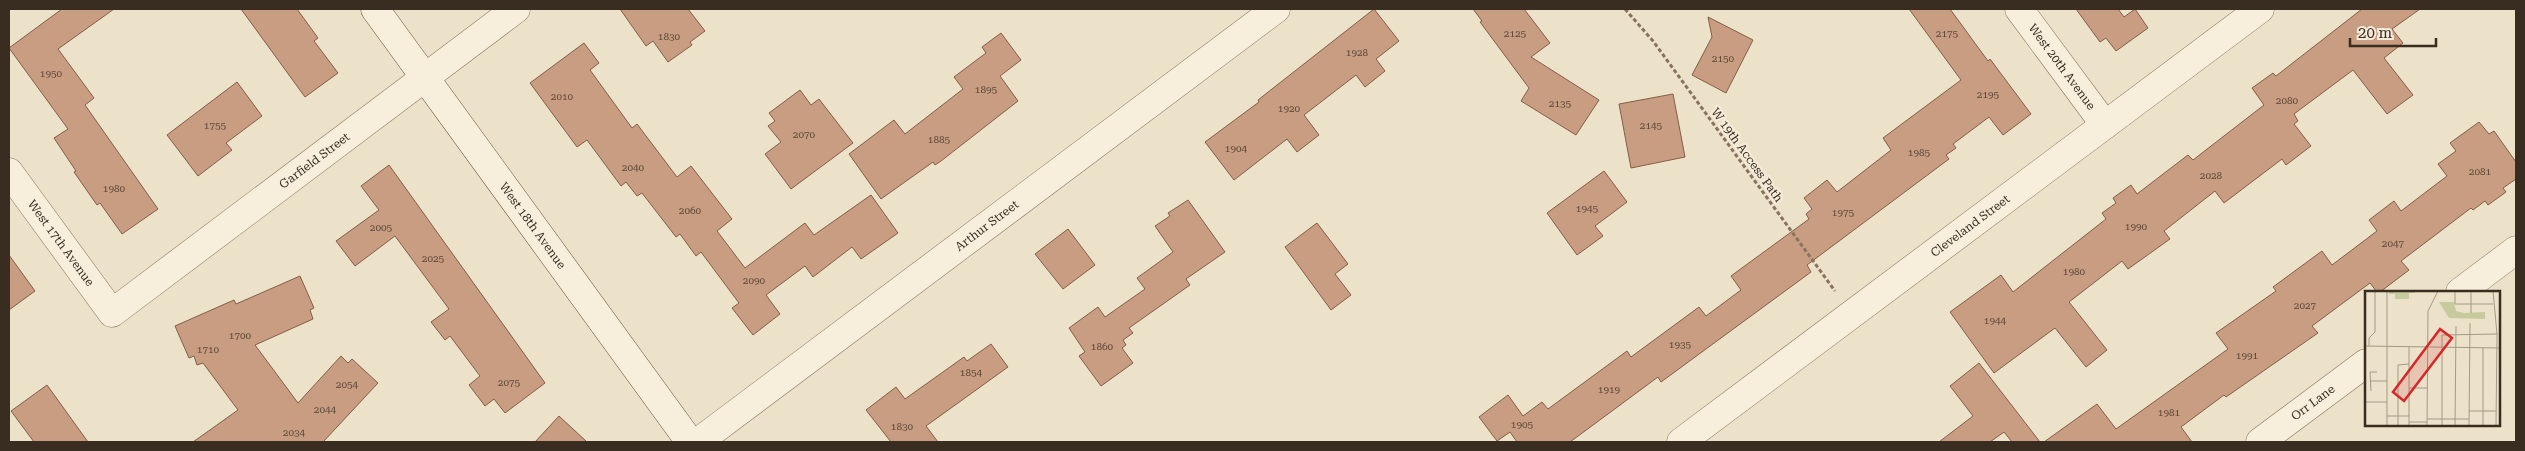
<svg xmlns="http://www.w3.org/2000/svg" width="2525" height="451" font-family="'Roboto Serif',serif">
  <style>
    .building { fill: #c89d81; stroke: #855d46 }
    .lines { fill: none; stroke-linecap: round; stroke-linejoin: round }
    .minor-casing { stroke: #88735e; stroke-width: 29 }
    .secondary-casing { stroke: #6a5441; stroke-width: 29 }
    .path { stroke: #88735e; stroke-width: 3; stroke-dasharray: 4 2.5; stroke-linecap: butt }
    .minor { stroke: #f7eedc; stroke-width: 28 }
    .secondary { stroke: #f7eedc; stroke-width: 28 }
    .labels { text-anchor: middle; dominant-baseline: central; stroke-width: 4.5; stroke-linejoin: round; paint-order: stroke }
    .number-label { font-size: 10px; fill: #5d4839 }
    .street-label { font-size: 12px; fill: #392c21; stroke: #f4ebd8 }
    .inset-road { fill: none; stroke: #a49986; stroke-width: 1 }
    .view { fill: #d62828; fill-opacity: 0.15; stroke: #d62828; stroke-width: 2.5 }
    .inset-edge { fill: none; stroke: #392c21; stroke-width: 2.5 }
  </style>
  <rect width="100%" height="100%" fill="#ece1c9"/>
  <g class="building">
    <polygon points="62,9 114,9 58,49 94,98 85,105 158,209 122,234 100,203 97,205 74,172 76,171 54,138 68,129 9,48"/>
    <polygon points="241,9 297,9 318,38 314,41 338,73 305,97"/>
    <polygon points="620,9 688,9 705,31 690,42 692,45 668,62 653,41 646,46"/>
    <polygon points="1374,9 1399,41 1376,59 1385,71 1365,87 1356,75 1304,115 1319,135 1297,152 1287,139 1234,180 1205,142 1259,102 1258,100"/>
    <polygon points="1473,9 1524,9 1550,43 1531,57 1599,100 1576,135 1521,101 1529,88 1480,22 1482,21"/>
    <polygon points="1909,9 1950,9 1988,61 1990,59 2031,114 2003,135 1989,117 1953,144 1956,148 1946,155 1949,159 1807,265 1811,272 1661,382 1658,377 1570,442 1517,442 1510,432 1497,441 1479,417 1508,395 1523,416 1542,402 1548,409 1627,351 1631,357 1699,307 1706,316 1741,290 1731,276 1809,219 1806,214 1812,209 1804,198 1827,180 1837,192 1891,150 1883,138 1961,80"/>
    <polygon points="2076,9 2118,9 2124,17 2135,9 2148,28 2116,51 2106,38 2100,42"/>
    <polygon points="2362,9 2420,9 2392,29 2403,43 2384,58 2413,95 2387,114 2353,70 2294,114 2298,121 2294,124 2311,146 2286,165 2282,159 2224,203 2215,191 2164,231 2170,239 2128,269 2122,261 2069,302 2107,350 2086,367 2055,328 1994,373 1950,312 2001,275 2013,292 2106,219 2102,213 2116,203 2113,198 2131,185 2137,194 2188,155 2193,160 2264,105 2252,88 2273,73 2276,76"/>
    <polygon points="1708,17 1753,40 1726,93 1692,75 1712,37"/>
    <polygon points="1001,33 1021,60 1000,76 1018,101 941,161 935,165 933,162 881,199 849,154 894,120 905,134 963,89 954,77 986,53 982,47"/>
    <polygon points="584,43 599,63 590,70 632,128 637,124 677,177 691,166 732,219 717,231 745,268 805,223 814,235 871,195 898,233 861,259 852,247 813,277 805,266 766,295 780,314 753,335 732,308 739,303 701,252 696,256 680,234 676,237 642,193 637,196 626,182 621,186 587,140 577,147 530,83"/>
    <polygon points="237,82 262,116 226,143 232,150 198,176 167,135"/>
    <polygon points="800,90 811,105 819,99 853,143 791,189 765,154 781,142 768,126 775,121 769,113"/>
    <polygon points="1673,94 1685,157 1631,168 1619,104"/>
    <polygon points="2479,122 2489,134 2494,131 2516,162 2516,179 2503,188 2506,192 2488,205 2485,201 2473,210 2471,208 2401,261 2409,270 2380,292 2377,292 2370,283 2312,326 2318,333 2226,397 2224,395 2181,427 2192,442 2044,442 2097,404 2116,429 2228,349 2216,333 2276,291 2273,287 2322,251 2332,265 2377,231 2369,220 2394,201 2401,211 2447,176 2438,164 2456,151 2450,143"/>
    <polygon points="389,165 545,383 505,413 494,399 485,406 469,385 480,376 450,336 445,340 431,322 449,309 395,236 355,266 336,241 379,210 361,186"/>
    <polygon points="1604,171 1627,202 1595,226 1603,236 1577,255 1547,213"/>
    <polygon points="1188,200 1225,252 1186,279 1190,285 1129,328 1133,333 1123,340 1126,345 1122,348 1133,363 1101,386 1079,356 1085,352 1069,328 1098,307 1105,317 1145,289 1137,278 1173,252 1155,226 1170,216 1168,213"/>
    <polygon points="1317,223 1348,264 1335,274 1351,295 1331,310 1285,247"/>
    <polygon points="1068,229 1095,265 1063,289 1035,254"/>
    <polygon points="9,255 35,291 9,310"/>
    <polygon points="300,276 314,308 310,310 313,319 255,345 298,403 341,356 348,363 352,359 378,383 323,442 193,442 238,410 203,363 197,365 194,356 189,358 175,326 234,300 236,304"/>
    <polygon points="991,344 1008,367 926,426 938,442 891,442 866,410 896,387 905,399 964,357 967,361"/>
    <polygon points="1979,363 2040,442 2012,442 2004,432 1990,442 1939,442 1973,416 1950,386"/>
    <polygon points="47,385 88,442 34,442 11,411"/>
    <polygon points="559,416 587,442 535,442"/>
  </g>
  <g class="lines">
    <defs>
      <g id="minor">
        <path id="s1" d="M2019,9l86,116"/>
        <path id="s2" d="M9,172l103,141 404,-304"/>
        <polyline points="2460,292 2516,250"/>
        <path id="s3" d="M698,442l578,-433"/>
        <path id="s4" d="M1681,442l579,-433"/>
        <path id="s5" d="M2260,442l106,-79"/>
      </g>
      <g id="secondary">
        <path id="s6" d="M375,9l315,433"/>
      </g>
    </defs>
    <use href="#minor" class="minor-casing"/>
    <use href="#secondary" class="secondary-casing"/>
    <polyline class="path" points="1625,9 1653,41 1835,291"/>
    <use href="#minor" class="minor"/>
    <use href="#secondary" class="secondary"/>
  </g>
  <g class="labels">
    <g class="number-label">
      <text x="1515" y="33">2125</text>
      <text x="1947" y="33">2175</text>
      <text x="669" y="36">1830</text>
      <text x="1357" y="52">1928</text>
      <text x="1723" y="58">2150</text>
      <text x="51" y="73">1950</text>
      <text x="986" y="89">1895</text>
      <text x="1988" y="94">2195</text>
      <text x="562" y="96">2010</text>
      <text x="2287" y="100">2080</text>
      <text x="1560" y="103">2135</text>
      <text x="1289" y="108">1920</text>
      <text x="215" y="125">1755</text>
      <text x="1651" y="125">2145</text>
      <text x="804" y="134">2070</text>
      <text x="939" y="139">1885</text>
      <text x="1236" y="148">1904</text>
      <text x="1919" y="152">1985</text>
      <text x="633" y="167">2040</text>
      <text x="2480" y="171">2081</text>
      <text x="2211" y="175">2028</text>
      <text x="114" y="188">1980</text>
      <text x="1587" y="208">1945</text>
      <text x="690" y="210">2060</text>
      <text x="1843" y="212">1975</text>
      <text x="2136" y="226">1990</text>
      <text x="381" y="227">2005</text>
      <text x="2393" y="243">2047</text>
      <text x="433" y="258">2025</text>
      <text x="2074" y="271">1980</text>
      <text x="754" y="280">2090</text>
      <text x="2305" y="305">2027</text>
      <text x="1995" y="320">1944</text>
      <text x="240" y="335">1700</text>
      <text x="1680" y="344">1935</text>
      <text x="1102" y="346">1860</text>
      <text x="208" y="349">1710</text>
      <text x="2247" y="355">1991</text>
      <text x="971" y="372">1854</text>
      <text x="509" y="382">2075</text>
      <text x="347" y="384">2054</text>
      <text x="1609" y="389">1919</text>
      <text x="325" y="409">2044</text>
      <text x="2169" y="412">1981</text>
      <text x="1522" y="424">1905</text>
      <text x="902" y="426">1830</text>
      <text x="294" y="432">2034</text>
    </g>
    <g class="street-label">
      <text stroke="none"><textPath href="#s1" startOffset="72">West 20th Avenue</textPath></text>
      <text transform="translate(1747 155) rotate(54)">W 19th Access Path</text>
      <text stroke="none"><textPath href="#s2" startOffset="428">Garfield Street</textPath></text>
      <text stroke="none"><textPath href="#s6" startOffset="268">West 18th Avenue</textPath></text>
      <text stroke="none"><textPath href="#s4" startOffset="361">Cleveland Street</textPath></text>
      <text stroke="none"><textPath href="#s3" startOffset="361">Arthur Street</textPath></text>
      <text stroke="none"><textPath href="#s2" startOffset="88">West 17th Avenue</textPath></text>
      <text stroke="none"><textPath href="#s5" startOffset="66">Orr Lane</textPath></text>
    </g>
  </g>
  <g transform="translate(2365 291)">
    <rect width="135" height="135" fill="#ece1c9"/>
    <path d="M24,0h26v2h-6v6h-14v-5h-6zM74,11h15l2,9 8,2 21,-1v7l-36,-1z" fill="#c6ca9d"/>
    <path class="inset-road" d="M90,0v13h38M128,0l4,43 -1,92M106,22v-22M0,55l135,2M4,55v-8l6,-6v-41M5,90h17M44,97h18M6,100l-1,-19h7M0,111h22M104,120h27M22,125h22M62,128h42M44,131h18M22,135v-135M33,135v-61l11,-1M44,135v-80M62,135l1,-115 10,-20M77,135v-91l55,-1M90,135l1,-100M104,135l1,-103M118,135v-78"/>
    <path class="view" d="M75,38l12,9 -48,63 -11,-9z"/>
    <rect width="135" height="135" class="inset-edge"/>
  </g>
  <rect width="2525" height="451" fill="none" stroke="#392c21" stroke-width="20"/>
  <path d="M2350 38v8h86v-8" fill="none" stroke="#392c21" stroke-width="2.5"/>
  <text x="2358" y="38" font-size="15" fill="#392c21" stroke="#f4ebd8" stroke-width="4" paint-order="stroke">20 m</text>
</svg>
